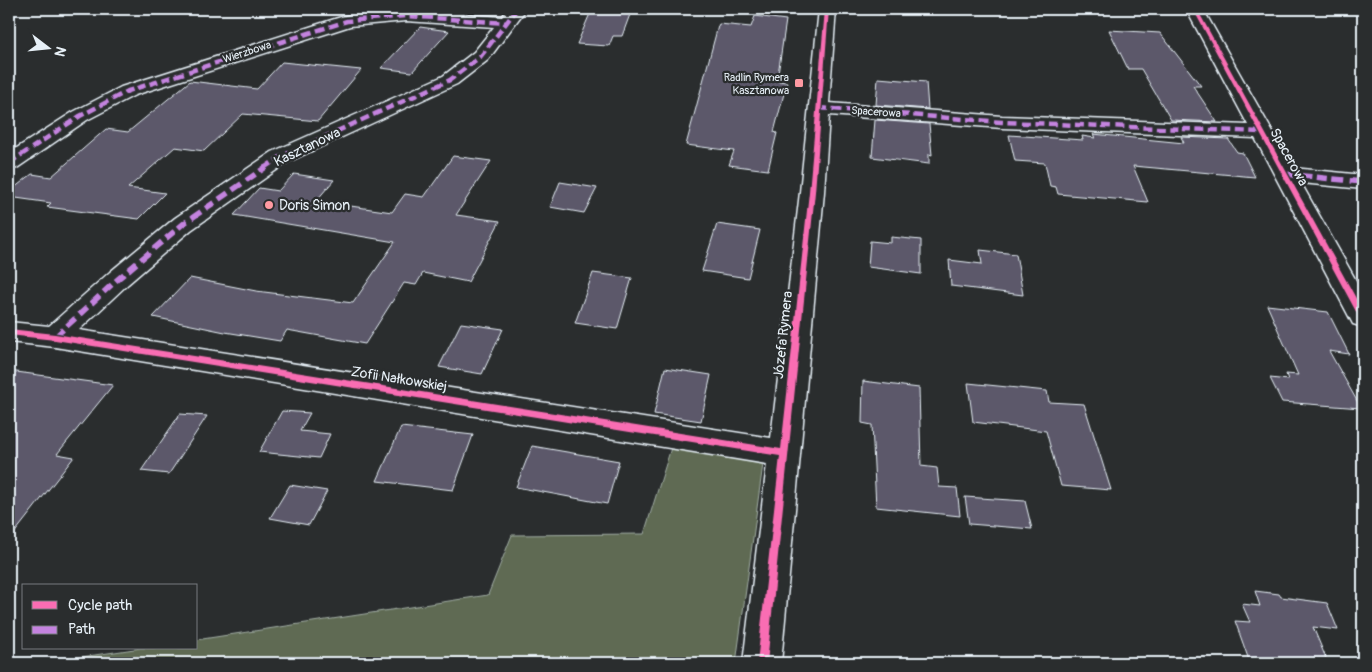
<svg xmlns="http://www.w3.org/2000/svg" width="1372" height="672" font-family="Pangolin,sans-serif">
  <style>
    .green { fill: #5e6b53; stroke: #a3aea6 }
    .building { fill: #5c586a; stroke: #e8f1f8 }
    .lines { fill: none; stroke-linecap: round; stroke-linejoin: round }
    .minor-casing { stroke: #e8f1f8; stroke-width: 3 }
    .minor { fill: #2a2d2e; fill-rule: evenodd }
    .quiet-far1 { stroke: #c483df; stroke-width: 4.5; stroke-dasharray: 9 4.5; stroke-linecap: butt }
    .quiet { stroke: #c483df; stroke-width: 5.5; stroke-dasharray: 11 5.5; stroke-linecap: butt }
    .cycleway-casing { stroke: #2a2d2e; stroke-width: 3 }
    .cycleway { fill: #f96db3; fill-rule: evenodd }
    .poi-dot { fill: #ff9aa2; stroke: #2a2d2e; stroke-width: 2 }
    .labels { text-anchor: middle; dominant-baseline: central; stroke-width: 4.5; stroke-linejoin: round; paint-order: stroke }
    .far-street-label { font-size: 11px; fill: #e8f1f8; stroke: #2a2d2e }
    .far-poi-label { font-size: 11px; fill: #e8f1f8; stroke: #2a2d2e; text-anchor: end }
    .street-label { font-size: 14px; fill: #e8f1f8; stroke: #2a2d2e }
    .poi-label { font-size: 14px; fill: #e8f1f8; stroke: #2a2d2e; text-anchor: start }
  </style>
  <rect width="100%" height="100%" fill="#2a2d2e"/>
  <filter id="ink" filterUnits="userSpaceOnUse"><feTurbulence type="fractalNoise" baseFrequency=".02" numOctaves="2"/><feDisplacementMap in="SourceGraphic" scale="10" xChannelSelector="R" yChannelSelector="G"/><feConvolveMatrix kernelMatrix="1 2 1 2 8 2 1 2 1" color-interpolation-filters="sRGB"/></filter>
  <g filter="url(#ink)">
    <polygon class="green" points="671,448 763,464 736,663 42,663 141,648 196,648 196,640 488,595 512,535 644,534"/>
    <g class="building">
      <polygon points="592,9 632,9 622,36 613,36 609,46 577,44"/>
      <polygon points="755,16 786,20 777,81 787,82 774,132 777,133 768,170 729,165 734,151 686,145 718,26 719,24 751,27"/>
      <polygon points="420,27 449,31 412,72 381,68"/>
      <polygon points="1109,30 1160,33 1201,86 1193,86 1217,122 1171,120 1141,69 1128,69"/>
      <polygon points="282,62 361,70 318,121 243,114 204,151 175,147 128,188 165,193 139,219 47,207 51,203 9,197 9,192 32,174 51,177 106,129 128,132 190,81 257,89"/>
      <polygon points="878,78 926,82 928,109 876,105"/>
      <polygon points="875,120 929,124 932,155 929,154 929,164 872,157"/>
      <polygon points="1093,134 1184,143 1181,137 1228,139 1237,152 1243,153 1255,177 1133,166 1148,202 1058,194 1056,187 1050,186 1045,163 1015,161 1009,135 1083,140 1082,136 1095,138"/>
      <polygon points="453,156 491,161 456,215 500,221 468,282 423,273 416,285 404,283 365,344 287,330 280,341 225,332 153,317 190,278 256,291 353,303 395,242 234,215 259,188 278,191 294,174 334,180 316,201 392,212 405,194 424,197"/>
      <polygon points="560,182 597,188 584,213 550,207"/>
      <polygon points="717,224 760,230 748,278 702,271"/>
      <polygon points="891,237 921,240 921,274 868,267 870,241 891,243"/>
      <polygon points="980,250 1016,254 1023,295 951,286 949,260 982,264"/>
      <polygon points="593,273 632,278 617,329 575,323"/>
      <polygon points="1267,305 1328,312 1349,354 1329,351 1361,408 1282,402 1270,378 1288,380 1286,374 1298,375"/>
      <polygon points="461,323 503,329 482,374 439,367"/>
      <polygon points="665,368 711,375 701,421 654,414"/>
      <polygon points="9,371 113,385 57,454 74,457 9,540"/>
      <polygon points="863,381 919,388 921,466 937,468 939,487 957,488 960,516 876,507 872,425 862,423"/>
      <polygon points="968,383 1047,391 1049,402 1084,404 1111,490 1061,486 1046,431 973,422"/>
      <polygon points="282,411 310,413 300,431 330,434 319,458 259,452"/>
      <polygon points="180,414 207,416 169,474 141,471"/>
      <polygon points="401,427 473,435 453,490 377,481"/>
      <polygon points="532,446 619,461 607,504 516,487"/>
      <polygon points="290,485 327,491 309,525 270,518"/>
      <polygon points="965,497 1025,501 1032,529 969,524"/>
      <polygon points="1255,591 1279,594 1281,597 1327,603 1338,630 1313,627 1328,663 1250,663 1235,621 1250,622 1242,604 1260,606"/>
    </g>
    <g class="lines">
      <defs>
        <path id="minor" d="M508,9h18l-38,51 -31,24 -169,78 -97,68 -63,54 -49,46 692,108 29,-246 19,-183h17l-7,94 173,13 246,9 -62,-116h17l90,159 70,7v14l-62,-6 62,110v34l-10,-3 -98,-186 -253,-10 -173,-13 -5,77 -43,471h-38l24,-199 -712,-117 -46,-5v-20l40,4 61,-54 65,-54 97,-66 171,-76 31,-24 20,-25 -88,-6 -56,5 -215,69 -48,25 -70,48 -8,2v-17l64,-41 48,-25 220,-70c52,-13 107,-4 161,0z"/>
      </defs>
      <use href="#minor" class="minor-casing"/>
      <use href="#minor" class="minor"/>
      <g class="quiet-far1">
        <polyline points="819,108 1002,122 1262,132"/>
        <polyline points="9,163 80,116 128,91 347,21 406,16 506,23"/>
        <polyline points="264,168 280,157 450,80 481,56 517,9"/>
      </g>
      <g class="quiet">
        <polyline points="1284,174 1363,182"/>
        <polyline points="55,337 119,278 183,224 266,167"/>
      </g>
      <defs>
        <g id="cycleway">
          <polygon points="825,9 829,9 815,192 767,663 757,663 780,456 55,340 9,335 9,329 55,334 781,449 809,192"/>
          <polygon points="1193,9 1197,9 1363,311 1363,320 1360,319 1359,317"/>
        </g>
      </defs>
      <use href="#cycleway" class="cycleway-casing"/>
      <use href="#cycleway" class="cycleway"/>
    </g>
  </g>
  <g class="poi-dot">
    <rect x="794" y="78" width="10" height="10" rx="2.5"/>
    <circle cx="269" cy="205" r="5"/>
  </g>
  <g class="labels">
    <g class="far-street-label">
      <text transform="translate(247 52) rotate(-18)">Wierzbowa</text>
      <text transform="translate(876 112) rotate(4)">Spacerowa</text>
    </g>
    <g class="far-poi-label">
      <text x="789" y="77">Radlin Rymera<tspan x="789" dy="13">Kasztanowa</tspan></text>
    </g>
    <g class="street-label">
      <text transform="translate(307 147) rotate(-26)">Kasztanowa</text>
      <text transform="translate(1289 157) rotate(61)">Spacerowa</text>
      <text transform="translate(783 335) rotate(-84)">Józefa Rymera</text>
      <text transform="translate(399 379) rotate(9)">Zofii Nałkowskiej</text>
    </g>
    <g class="poi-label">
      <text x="279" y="205">Doris Simon</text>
    </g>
  </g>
  <rect width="1372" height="672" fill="none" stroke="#2a2d2e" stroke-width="30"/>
  <rect x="15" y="15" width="1342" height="642" fill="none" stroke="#e8f1f8" stroke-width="2" filter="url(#ink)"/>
  <rect x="22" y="584" width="175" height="65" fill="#2a2d2e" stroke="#767b7f"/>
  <rect x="32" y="601" width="25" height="8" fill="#f96db3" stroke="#767b7f"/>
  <text x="68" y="610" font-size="15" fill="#e8f1f8">Cycle path</text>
  <rect x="32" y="626" width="25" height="8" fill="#c483df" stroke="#767b7f"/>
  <text x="68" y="634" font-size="15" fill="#e8f1f8">Path</text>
  <g transform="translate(48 48) rotate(106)" stroke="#2a2d2e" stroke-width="4" paint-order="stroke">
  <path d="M0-4L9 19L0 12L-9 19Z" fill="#e8f1f8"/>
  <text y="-8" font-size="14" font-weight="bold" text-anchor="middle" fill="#e8f1f8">N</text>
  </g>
</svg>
